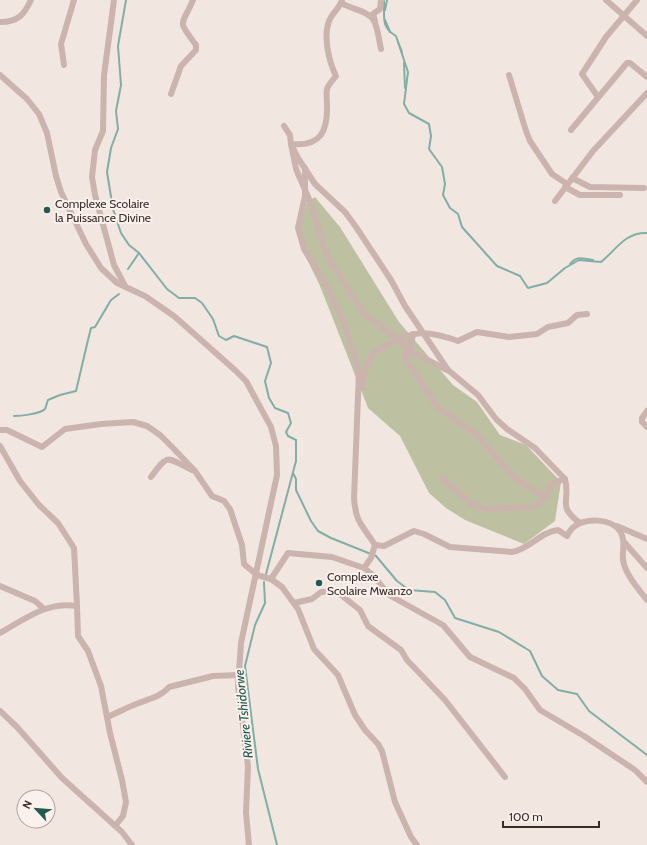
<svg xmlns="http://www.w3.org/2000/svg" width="647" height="845" font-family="Cabin,sans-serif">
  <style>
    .green { fill: #bdc1a1 }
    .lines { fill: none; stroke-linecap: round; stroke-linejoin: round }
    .stream { stroke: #81aea6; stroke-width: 2 }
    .minor { stroke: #cab4ad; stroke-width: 6 }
    .poi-dot { fill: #225951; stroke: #faf1ed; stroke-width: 1.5 }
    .labels { text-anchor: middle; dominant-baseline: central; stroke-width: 4; stroke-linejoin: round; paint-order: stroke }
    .poi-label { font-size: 12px; fill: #392c2b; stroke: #faf1ed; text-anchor: start }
    .water-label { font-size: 13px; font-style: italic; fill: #225951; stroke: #faf1ed }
  </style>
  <rect width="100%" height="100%" fill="#f2e6e1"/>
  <polygon class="green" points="315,197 340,227 399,322 453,385 477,402 500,435 526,445 561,482 555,521 524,544 465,520 446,508 429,493 400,436 368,408 320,286 306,257 300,228 307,202"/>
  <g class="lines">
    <g class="stream">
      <polyline points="126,0 118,46 121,85 116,111 118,129 111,148 107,172 113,209 121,233 129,245 139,253 167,289 179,298 195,298 202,303 213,319 219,336 226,340 234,336 267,347 271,363 265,381 269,398 275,408 288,413 291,423 286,432 288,436 296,440 296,461 266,574"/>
      <path d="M384,1c1,15 -4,26 12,35l12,36 -4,32 5,9 20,11 2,12 -2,13 13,18 3,17 -2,11 7,13 8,6 4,13 35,39 23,10 8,12 19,-5 18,-15 14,-8 22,2c15,-12 24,-30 46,-29"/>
      <polyline points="385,10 387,0"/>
      <polyline points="385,20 390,32"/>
      <polyline points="398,42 402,52"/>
      <polyline points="404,63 405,88"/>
      <path d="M570,264c7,-9 13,-5 23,-4"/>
      <polyline points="128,269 139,253"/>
      <path d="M14,416c6,0 26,-2 31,-7 1,-2 2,-7 3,-9l12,-5 16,-4 12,-51 3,-12 4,-1 16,-27 8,-6"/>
      <polyline points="293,473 296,479 296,490 311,521 318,531 331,538 376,556 397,581 409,590 435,592 445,600 455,618 499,632 530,651 542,676 558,690 577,694 589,711 647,755"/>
      <polyline points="264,582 265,603 255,625 245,666 258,769 277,845"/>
    </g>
    <g class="minor">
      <polyline points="114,0 104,75 103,131 95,150 92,177 95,195 114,265 125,286"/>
      <path d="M342,0c-2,8 -10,13 -13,21 -6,16 0,41 7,55 -3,4 -8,9 -9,13 -1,4 0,11 0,15 1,27 -6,43 -36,40l5,25 16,37 10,36 7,17 36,56 15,10 30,26 37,19"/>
      <polyline points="606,0 647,36"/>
      <path d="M341,3c10,6 28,8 33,18 4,7 5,20 7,28"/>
      <polyline points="375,21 373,14 380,9 381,0"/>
      <path d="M0,22c18,0 24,-7 31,-22"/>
      <polyline points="64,65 61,44 74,0"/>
      <polyline points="0,75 27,99 39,114 47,133 56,176 61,192 86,244 101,268 117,283 145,296 174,316 236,371 246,381 271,427 276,446 277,475 241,643 238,686 248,766 246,813 249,845"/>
      <polyline points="509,75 526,131 530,141 552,174 567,184"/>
      <path d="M171,94l10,-28 15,-16v-5c-19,-26 -15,-17 -3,-45"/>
      <polyline points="598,97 582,74 606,37 637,0"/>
      <path d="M284,126l6,9 1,9 7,14 17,26 30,28 11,15 35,53 14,26 43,64 30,25 18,24 11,10 28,19 30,31c6,23 -9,26 15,44"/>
      <polyline points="571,130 627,63 630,63 647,77"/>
      <polyline points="572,178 590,187 644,188"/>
      <polyline points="565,187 580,195 620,195"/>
      <polyline points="555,201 593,151 647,93"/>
      <polyline points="413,334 410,351 404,356 433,401 442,411 476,434 514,477 534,491 546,496"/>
      <path d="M362,387c3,-11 3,-23 10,-32 3,-5 11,-7 15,-10 27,-16 43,-14 71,-4l19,-9 32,5 28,-3 11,-7 20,-4 9,-8 10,-1"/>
      <polyline points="647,411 642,418 642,422 647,427"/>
      <polyline points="0,430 7,430 42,447 65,429 101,424 133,422 147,426 160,435 174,449 195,471 212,496 224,501 230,509 242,545 244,564 257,575 271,579 282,587 298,609 314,649 338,675 355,715 365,730 378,744 382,751 395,802 411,837 417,845"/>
      <path d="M0,446l20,35 19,24 19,18 16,25 3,58c-30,-5 -52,13 -77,27"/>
      <path d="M151,477c18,-24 14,-20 41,-7"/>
      <path d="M442,478l31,27 13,4 45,-2c12,-3 15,-14 22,-24l12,-4"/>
      <polyline points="617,526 647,539"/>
      <polyline points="625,543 647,568"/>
      <path d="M375,545l9,1 30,-15 10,3 26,13 62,5c18,-3 28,-20 46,-22l9,6c2,-4 5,-8 8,-10 11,-8 36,-8 45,5 6,10 2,19 3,29 2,14 16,30 24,40"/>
      <polyline points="364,568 373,575 389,595 443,625 470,657 514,678 525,689 540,710 584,736 635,770 647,782"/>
      <path d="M271,579l17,-26 44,4 32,11 7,-10 4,-13c-13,-21 -19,-21 -21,-47l5,-127 -15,-48 -18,-38 -22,-36 -6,-21 7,-32v-28"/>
      <polyline points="0,586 35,601 43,608"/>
      <polyline points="294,603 312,599 321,592 336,591 360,610 368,626 401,650 407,660 445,700 505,777"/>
      <polyline points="77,606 78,636 88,651 101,686 110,733 122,780 126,802 123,816 115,826"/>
      <polyline points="0,711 17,727 62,778 122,832 132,845"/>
      <path d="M107,717c10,-4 19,-9 29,-13 12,-5 25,-7 33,-17l44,-11 25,-1"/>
    </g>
  </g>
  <g class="poi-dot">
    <circle cx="47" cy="210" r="4"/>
    <circle cx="319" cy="583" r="4"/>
  </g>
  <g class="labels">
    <g class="poi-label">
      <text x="55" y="203">Complexe Scolaire<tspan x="55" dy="14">la Puissance Divine</tspan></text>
      <text x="327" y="576">Complexe<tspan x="327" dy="14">Scolaire Mwanzo</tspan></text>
    </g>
    <g class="water-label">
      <text transform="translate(243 714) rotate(-96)">Riviere Tshidorwe</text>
    </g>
  </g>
  <g transform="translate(36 809) rotate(296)"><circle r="19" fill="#faf1ed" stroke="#ada29f"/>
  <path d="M0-3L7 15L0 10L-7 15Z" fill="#225951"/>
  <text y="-6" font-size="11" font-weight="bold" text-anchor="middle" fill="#392c2b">N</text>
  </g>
  <path d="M503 821v6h96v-6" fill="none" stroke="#392c2b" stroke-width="2"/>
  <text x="509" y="821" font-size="12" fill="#392c2b" stroke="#faf1ed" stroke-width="3" paint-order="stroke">100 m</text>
</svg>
